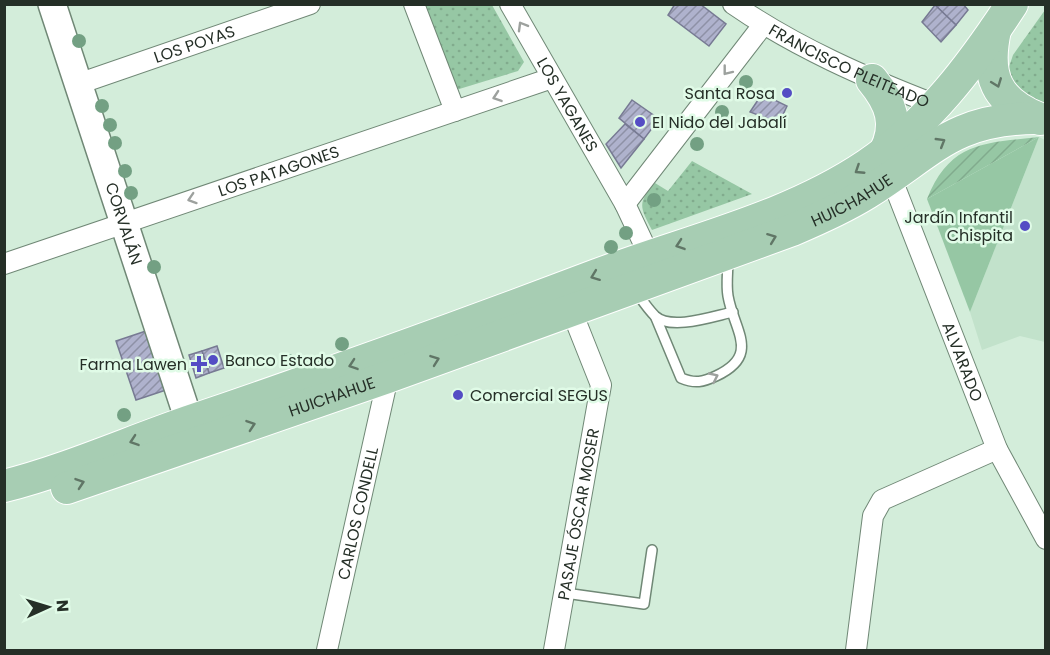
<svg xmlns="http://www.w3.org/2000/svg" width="1050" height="655" font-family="Poppins,sans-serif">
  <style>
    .built { fill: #c2e2cb }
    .grass { fill: #96c7a4 }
    .park { fill: url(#park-dots) }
    .garden { fill: url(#garden-furrows) }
    .building { fill: url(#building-hatch); stroke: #777a93; stroke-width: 1.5 }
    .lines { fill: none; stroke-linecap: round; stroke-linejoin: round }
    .lane-casing { stroke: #708876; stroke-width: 12 }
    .street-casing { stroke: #708876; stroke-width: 22 }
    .secondary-casing { stroke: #708876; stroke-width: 30 }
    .primary-casing { stroke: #fff; stroke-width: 34 }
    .lane { stroke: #fff; stroke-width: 9 }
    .street { stroke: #fff; stroke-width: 20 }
    .secondary { stroke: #fff; stroke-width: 27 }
    .primary { stroke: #a7cdb3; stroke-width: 32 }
    .tree { fill: #73a083 }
    .oneway { stroke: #9da19e }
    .oneway2 { stroke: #607666 }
    .poi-dot { fill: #544dc4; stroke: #e0fbe7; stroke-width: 2 }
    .labels { text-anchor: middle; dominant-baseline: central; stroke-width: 5; stroke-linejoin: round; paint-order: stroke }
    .street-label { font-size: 16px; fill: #252f27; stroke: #e0fbe7 }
    .poi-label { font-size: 16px; fill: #252f27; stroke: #e0fbe7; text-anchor: end }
  </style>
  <defs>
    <pattern id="park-dots" width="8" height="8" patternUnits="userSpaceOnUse" patternTransform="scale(1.5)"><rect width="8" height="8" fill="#96c7a4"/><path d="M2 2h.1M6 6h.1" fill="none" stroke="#81ab8d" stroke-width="1.8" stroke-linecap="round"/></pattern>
    <pattern id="garden-furrows" width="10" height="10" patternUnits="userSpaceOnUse" patternTransform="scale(1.5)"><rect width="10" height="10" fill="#96c7a4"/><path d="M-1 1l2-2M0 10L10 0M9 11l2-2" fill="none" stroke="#81ab8d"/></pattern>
    <pattern id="building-hatch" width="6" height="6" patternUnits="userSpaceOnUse" patternTransform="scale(1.5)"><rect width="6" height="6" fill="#afb2cd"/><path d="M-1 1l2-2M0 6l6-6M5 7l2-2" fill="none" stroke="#8e91a6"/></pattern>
  </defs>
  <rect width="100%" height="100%" fill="#d3edda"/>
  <polygon class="built" points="1039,137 1045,140 1045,342 1020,336 982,350 970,312"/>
  <polygon class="grass" points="1039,137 970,312 927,199"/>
  <g class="park">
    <polygon points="425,5 492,5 524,62 518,71 456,90"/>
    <polygon points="1045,10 1045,112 1021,100 1007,73 1013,55"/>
    <path d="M692,161l60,33 -100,36c-12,-23 -15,-27 3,-47l13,8z"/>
  </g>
  <path class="garden" d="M1039,137l-112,62c23,-58 58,-56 112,-62z"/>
  <g class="building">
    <polygon points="675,4 700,4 726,24 709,46 668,15"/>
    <polygon points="963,4 968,10 956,25 935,5"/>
    <polygon points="935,5 956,25 941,42 922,22"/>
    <polygon points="762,94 787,106 779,123 750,112"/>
    <polygon points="632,100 659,119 644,139 619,118"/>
    <polygon points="625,124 644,139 621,168 606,144"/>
    <polygon points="146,331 166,390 136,400 116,341"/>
    <polygon points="217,346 224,368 209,373 202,351"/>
    <polygon points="202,351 209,373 196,378 189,355"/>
  </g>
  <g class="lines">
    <defs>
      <g id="lane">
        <path d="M637,293c5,7 11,16 18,23 16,15 59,0 78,-4"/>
        <path d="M656,318l25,60c14,6 22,4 35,-2 45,-21 18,-45 12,-80 -2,-11 0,-25 0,-37"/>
        <polyline points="565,593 644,604 652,550"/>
      </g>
      <g id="street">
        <polyline points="414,4 455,111"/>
        <path id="s1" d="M510,4l115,200 24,51"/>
        <path id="s2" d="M733,4c62,43 133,74 203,101"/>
        <path id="s3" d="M78,84l232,-80"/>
        <path id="s4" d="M891,177l106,272 49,90"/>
        <polyline points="625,204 763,25"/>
        <path id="s5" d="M4,264l548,-186"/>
        <path id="s6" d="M327,650l61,-273"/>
        <path id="s7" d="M554,650l47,-265 -29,-73"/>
        <polyline points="856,650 873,516 882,500 997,449"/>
      </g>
      <g id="secondary">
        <path id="s8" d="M52,4l144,438"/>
      </g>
      <g id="primary">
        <path d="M995,30c-10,46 1,72 45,89"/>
        <path d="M872,80c19,23 27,44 13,72"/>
        <path d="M4,486c63,-16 123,-43 184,-64 138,-47 274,-96 409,-147 90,-34 190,-56 270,-110 61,-41 105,-100 145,-161"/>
        <path id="s9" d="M67,488l321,-111 404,-147c26,-11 51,-22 75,-37 66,-41 84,-74 169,-75"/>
      </g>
    </defs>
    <use href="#lane" class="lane-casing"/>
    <use href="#street" class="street-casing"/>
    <use href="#secondary" class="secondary-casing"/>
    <use href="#primary" class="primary-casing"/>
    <use href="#lane" class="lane"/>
    <use href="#street" class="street"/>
    <use href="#secondary" class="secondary"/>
    <use href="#primary" class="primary"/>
  </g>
  <g class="tree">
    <circle cx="79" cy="41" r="7"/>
    <circle cx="746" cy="82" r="7"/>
    <circle cx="102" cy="106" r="7"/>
    <circle cx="722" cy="112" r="7"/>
    <circle cx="110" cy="125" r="7"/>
    <circle cx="115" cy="143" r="7"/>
    <circle cx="697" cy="144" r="7"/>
    <circle cx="125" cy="171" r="7"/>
    <circle cx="131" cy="193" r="7"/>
    <circle cx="654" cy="200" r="7"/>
    <circle cx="626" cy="233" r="7"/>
    <circle cx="611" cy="247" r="7"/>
    <circle cx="154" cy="267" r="7"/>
    <circle cx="342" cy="344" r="7"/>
    <circle cx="289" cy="361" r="7"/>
    <circle cx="124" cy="415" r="7"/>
  </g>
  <defs><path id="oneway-chevron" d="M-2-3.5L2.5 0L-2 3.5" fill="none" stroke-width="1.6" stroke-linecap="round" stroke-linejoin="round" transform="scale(1.5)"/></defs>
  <g class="oneway">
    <use href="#oneway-chevron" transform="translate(522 26) rotate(-120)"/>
    <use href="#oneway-chevron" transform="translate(727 71) rotate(128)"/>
    <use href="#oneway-chevron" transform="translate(497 97) rotate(161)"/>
    <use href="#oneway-chevron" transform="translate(192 199) rotate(162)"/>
    <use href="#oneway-chevron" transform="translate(714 377) rotate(-25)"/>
  </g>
  <g class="oneway2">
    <use href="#oneway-chevron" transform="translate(997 83) rotate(69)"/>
    <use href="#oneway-chevron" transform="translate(941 142) rotate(-31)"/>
    <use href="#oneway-chevron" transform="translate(859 170) rotate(147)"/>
    <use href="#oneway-chevron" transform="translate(772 238) rotate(-21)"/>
    <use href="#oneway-chevron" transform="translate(680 245) rotate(161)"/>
    <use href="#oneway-chevron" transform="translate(595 276) rotate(159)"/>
    <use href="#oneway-chevron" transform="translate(435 360) rotate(-20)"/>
    <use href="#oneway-chevron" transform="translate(353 365) rotate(161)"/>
    <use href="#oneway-chevron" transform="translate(251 425) rotate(-19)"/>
    <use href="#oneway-chevron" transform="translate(134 441) rotate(161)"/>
    <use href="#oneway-chevron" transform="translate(80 483) rotate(-19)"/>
  </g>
  <g class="poi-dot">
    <circle cx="787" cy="93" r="6"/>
    <circle cx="640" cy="122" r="6"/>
    <circle cx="1025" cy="226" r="6"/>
    <circle cx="213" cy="360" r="6"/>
    <path d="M196 355h6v6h6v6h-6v6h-6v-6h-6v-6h6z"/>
    <circle cx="458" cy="395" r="6"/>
  </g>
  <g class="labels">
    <g class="street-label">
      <text stroke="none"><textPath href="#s3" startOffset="123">LOS POYAS</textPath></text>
      <text stroke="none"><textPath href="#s2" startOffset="132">FRANCISCO PLEITEADO</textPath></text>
      <text stroke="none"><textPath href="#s1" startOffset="116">LOS YAGANES</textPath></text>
      <text stroke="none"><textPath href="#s5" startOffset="290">LOS PATAGONES</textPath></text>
      <text stroke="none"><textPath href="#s9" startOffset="836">HUICHAHUE</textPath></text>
      <text stroke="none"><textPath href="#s8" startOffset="231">CORVALÁN</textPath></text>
      <text stroke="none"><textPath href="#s4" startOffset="198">ALVARADO</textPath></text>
      <text stroke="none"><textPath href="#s9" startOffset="280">HUICHAHUE</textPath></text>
      <text stroke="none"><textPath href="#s6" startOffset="140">CARLOS CONDELL</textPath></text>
      <text stroke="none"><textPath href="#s7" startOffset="138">PASAJE ÓSCAR MOSER</textPath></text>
    </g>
    <g class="poi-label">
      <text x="775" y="93">Santa Rosa</text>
      <text x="652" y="122" text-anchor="start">El Nido del Jabalí</text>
      <text x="1013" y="217">Jardín Infantil<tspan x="1013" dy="18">Chispita</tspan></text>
      <text x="225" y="360" text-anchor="start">Banco Estado</text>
      <text x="187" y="364">Farma Lawen</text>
      <text x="470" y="395" text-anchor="start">Comercial SEGUS</text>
    </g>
  </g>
  <rect width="1050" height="655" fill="none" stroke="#252f27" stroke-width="12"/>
  <g transform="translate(48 607) rotate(86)" stroke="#e0fbe7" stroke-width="4.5" paint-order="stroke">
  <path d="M0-4.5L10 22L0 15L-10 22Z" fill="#252f27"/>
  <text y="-9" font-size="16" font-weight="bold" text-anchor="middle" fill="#252f27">N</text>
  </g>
</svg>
